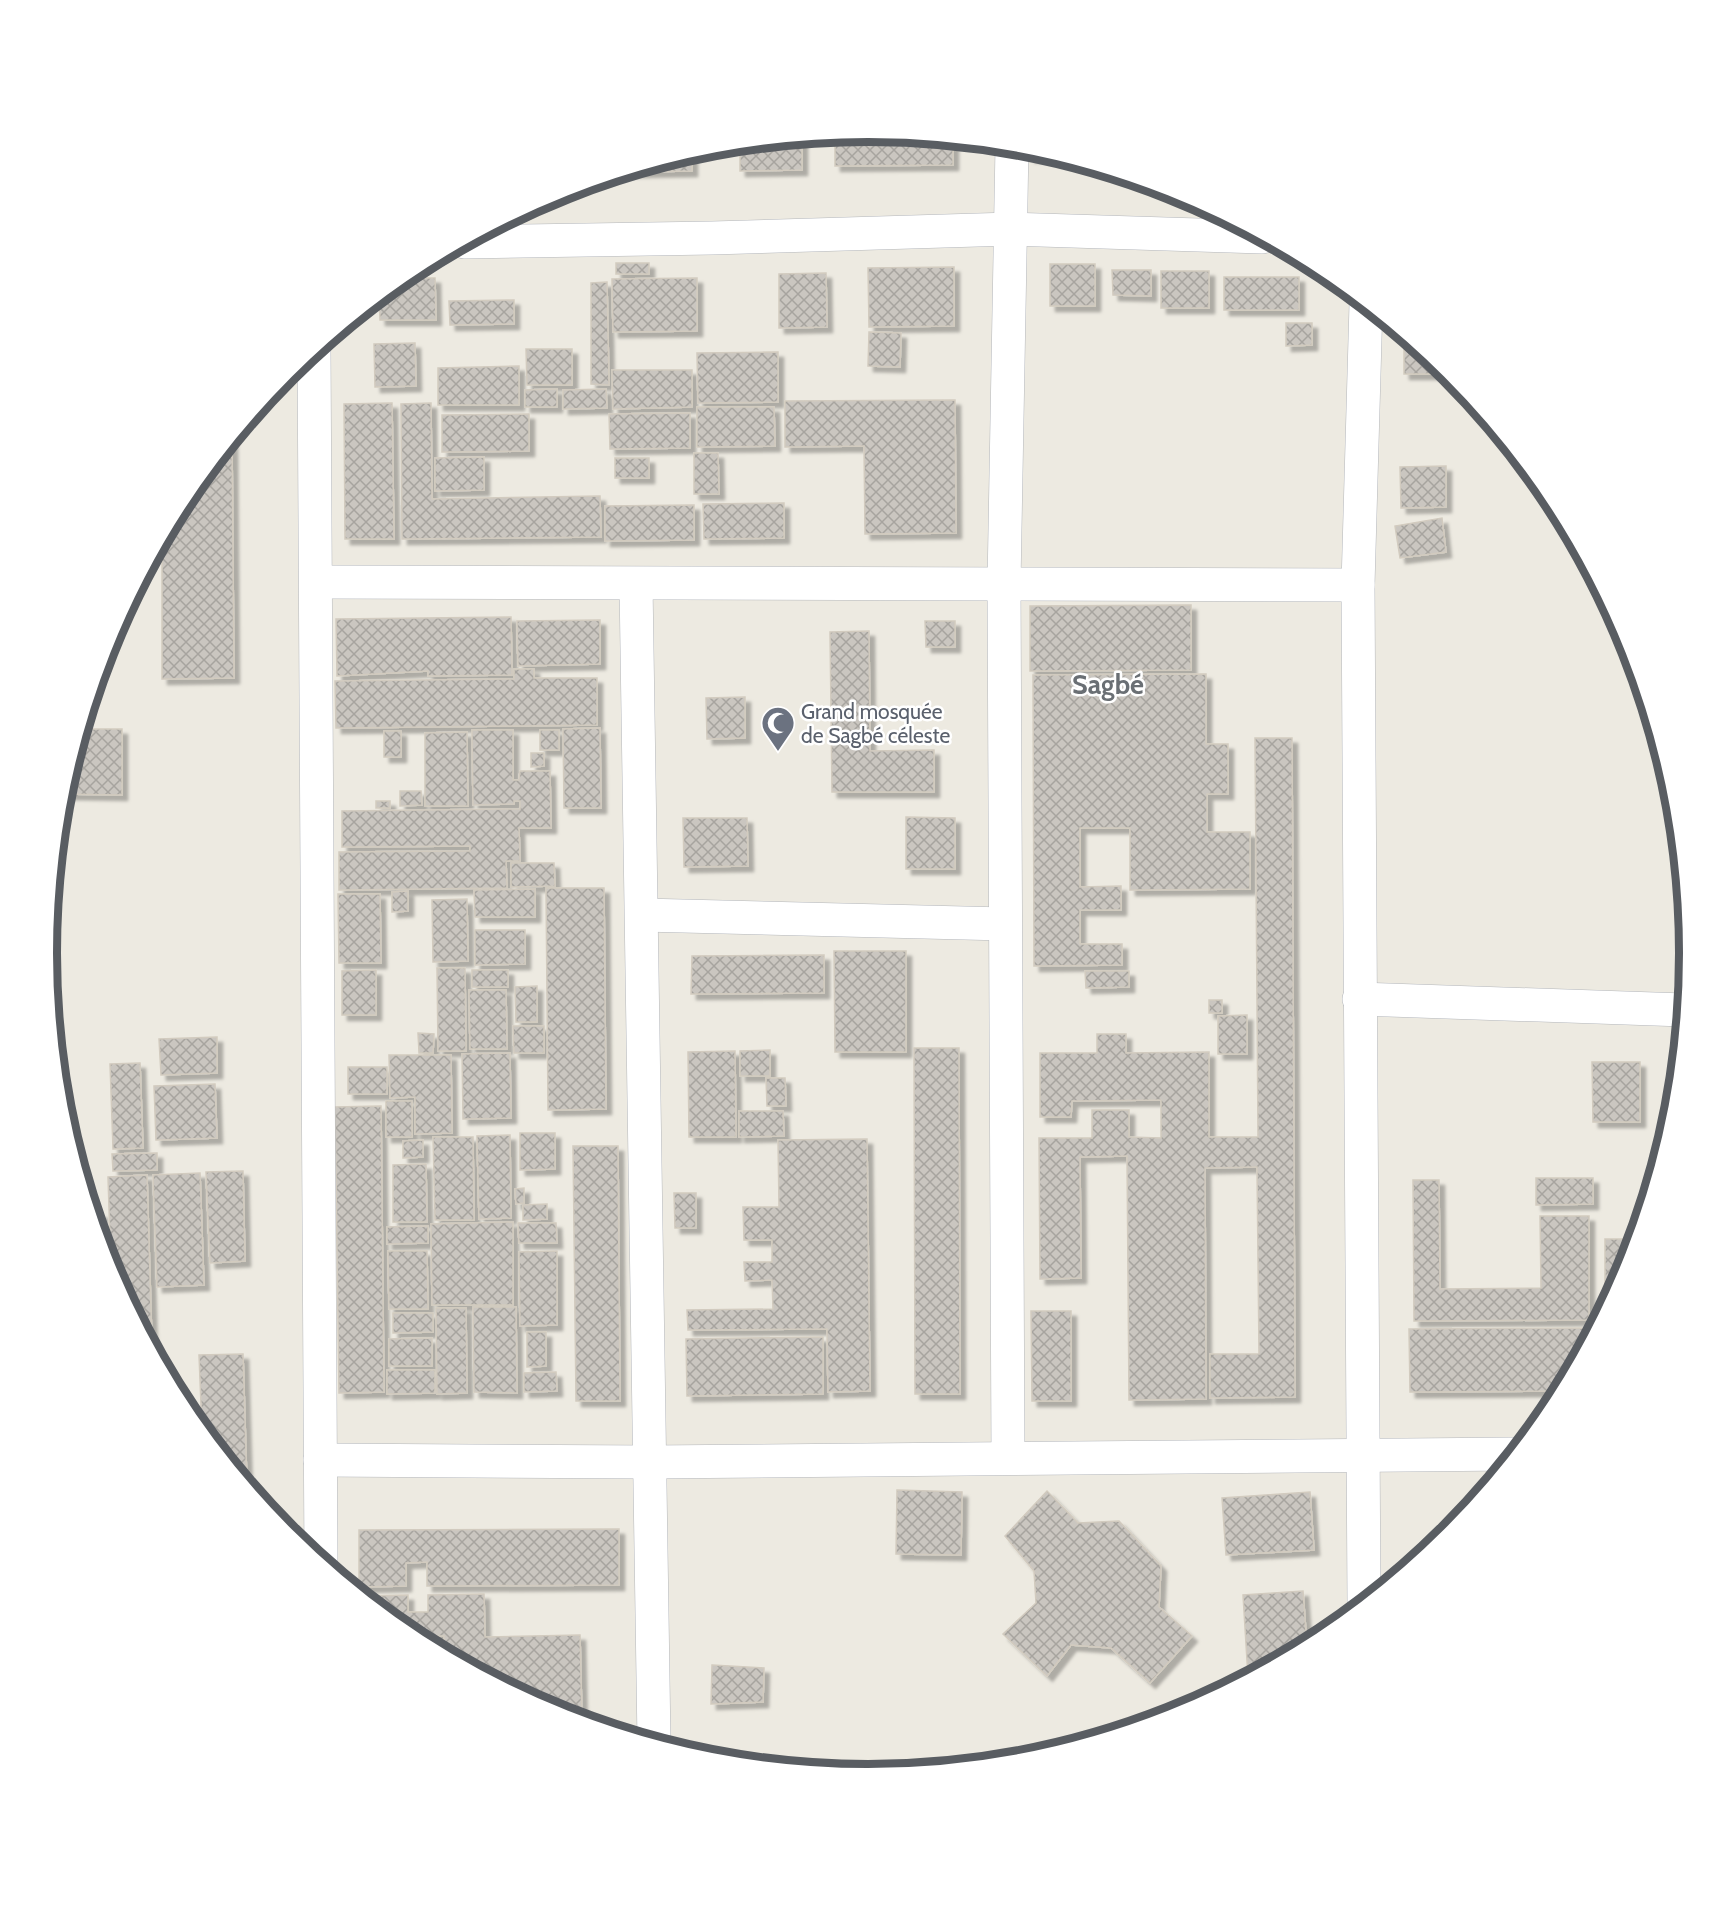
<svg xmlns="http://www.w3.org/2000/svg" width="1736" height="1906" font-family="Cabin,sans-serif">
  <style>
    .building { fill: url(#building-cross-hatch); stroke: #d2cbbf; stroke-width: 1.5; filter: url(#shadow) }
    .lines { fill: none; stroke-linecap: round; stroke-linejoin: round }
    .minor-casing { stroke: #b4b7bc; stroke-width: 34 }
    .minor { stroke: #fff; stroke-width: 33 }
    .labels { text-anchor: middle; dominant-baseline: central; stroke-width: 5; stroke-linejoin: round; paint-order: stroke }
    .worship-label { font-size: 21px; fill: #5b616d; stroke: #fff; text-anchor: start }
    .district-label { font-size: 27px; font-weight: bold; fill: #6a6f74; stroke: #fff }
    .rim { fill: none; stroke: #595d62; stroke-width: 8 }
  </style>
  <defs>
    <pattern id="building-cross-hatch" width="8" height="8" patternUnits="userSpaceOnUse" patternTransform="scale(1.5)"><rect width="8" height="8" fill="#cac6c0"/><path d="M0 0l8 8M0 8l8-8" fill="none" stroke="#a7a49f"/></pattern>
    <filter id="shadow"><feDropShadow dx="5.5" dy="5.5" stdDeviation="1.5" flood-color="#0004"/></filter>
  </defs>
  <rect width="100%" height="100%" fill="#edeae1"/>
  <g class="building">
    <polygon points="868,132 953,140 953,165 835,166 835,135"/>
    <polygon points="802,138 802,170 740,171 740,144"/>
    <polygon points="1029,147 1061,157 1029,157"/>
    <polygon points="692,152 692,171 628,172"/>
    <rect x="616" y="263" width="33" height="11"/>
    <rect x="1050" y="264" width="45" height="42"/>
    <polygon points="954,267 954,326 869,327 868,268"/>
    <polygon points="1112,270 1151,270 1151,296 1113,295"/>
    <rect x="1161" y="271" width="48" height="37"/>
    <polygon points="826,273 827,327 779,328 779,274"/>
    <rect x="1224" y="277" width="75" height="33"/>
    <polygon points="401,278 435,278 436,320 380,320 379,296"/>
    <polygon points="697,278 697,331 613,332 612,279"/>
    <polygon points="607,282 609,385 591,384 591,283"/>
    <polygon points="514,300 514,324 450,325 449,301"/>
    <polygon points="1286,323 1312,323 1312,345 1286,346"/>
    <polygon points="869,332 901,333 900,367 868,366"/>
    <polygon points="1404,335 1438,363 1438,374 1404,374"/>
    <polygon points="415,343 416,386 375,387 374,344"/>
    <polygon points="526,349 572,349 572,385 527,385"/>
    <polygon points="778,352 778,402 698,403 697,353"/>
    <polygon points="519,366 519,405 438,405 438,368"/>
    <polygon points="612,370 692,370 692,407 613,409"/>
    <polygon points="557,389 557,407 525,407 525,390"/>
    <polygon points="606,389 607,408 563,409 563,390"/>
    <polygon points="955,400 956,533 865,534 864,446 785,447 785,401"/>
    <polygon points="392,403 394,539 345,539 344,404"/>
    <polygon points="431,403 432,499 600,496 601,537 402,539 401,404"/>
    <polygon points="697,407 774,407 775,446 697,447"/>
    <polygon points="690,413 690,448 610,449 609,414"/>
    <polygon points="529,414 529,451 442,452 442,415"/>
    <polygon points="232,439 234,678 162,679 162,540 185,496"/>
    <polygon points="694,453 718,453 719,494 694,494"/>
    <polygon points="484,457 484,490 435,491 435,458"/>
    <rect x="615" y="458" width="34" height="20"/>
    <polygon points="1446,466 1446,507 1401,508 1400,467"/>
    <polygon points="784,503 784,538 704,539 703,504"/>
    <polygon points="694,505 694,540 605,541 605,506"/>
    <polygon points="1442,518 1446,552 1400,558 1395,526"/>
    <polygon points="1191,605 1191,670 1030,671 1030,606"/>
    <polygon points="511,617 512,675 428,676 428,671 337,676 336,619"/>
    <polygon points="600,620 600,664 518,666 517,621"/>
    <polygon points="925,621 955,621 955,647 926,647"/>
    <polygon points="869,631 870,751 934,750 934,792 832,792 830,632"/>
    <polygon points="514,669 534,669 534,678 597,678 597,725 336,728 335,681 514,679"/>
    <polygon points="1206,674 1206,744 1228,744 1228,794 1207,794 1207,832 1250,832 1250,889 1130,890 1130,828 1080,828 1080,887 1121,886 1121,910 1080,910 1080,944 1122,944 1122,965 1034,966 1033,675"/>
    <polygon points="745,697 745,738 707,739 706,698"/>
    <polygon points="600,728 601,808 564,808 563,729"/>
    <polygon points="82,729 122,729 122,795 62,794"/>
    <polygon points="472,730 513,730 513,780 519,780 520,771 550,771 551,828 519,828 520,861 506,861 507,888 339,890 339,852 470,851 470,846 342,847 342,811 520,809 520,801 514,801 514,804 473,805"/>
    <rect x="540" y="730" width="19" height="20"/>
    <rect x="384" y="731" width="17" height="26"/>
    <polygon points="467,732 468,806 425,806 425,733"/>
    <polygon points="1255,738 1292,738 1295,1397 1210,1398 1210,1354 1259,1354 1257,1167 1205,1168 1206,1399 1129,1400 1127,1156 1080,1157 1081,1278 1040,1279 1039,1138 1092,1138 1092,1110 1129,1110 1129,1137 1161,1138 1161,1100 1072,1101 1071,1117 1040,1117 1040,1053 1097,1053 1097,1034 1126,1034 1126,1053 1209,1052 1209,1137 1258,1137"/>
    <polygon points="531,753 544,753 544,766 531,767"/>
    <polygon points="400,791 421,791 422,805 400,806"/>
    <rect x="376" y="801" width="14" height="7"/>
    <polygon points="906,817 955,818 955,869 906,869"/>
    <polygon points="683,818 747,818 748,866 684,867"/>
    <polygon points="511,863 554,863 555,886 511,887"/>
    <polygon points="546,888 604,888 606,1109 548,1110"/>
    <polygon points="535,889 535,917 475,917 474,890"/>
    <polygon points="408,891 408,911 392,912 392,892"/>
    <polygon points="338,894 380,894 381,963 339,963"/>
    <polygon points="467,899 468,961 433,962 432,900"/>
    <polygon points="475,930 525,930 525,964 475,965"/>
    <polygon points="834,951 906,951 906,1052 835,1052"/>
    <polygon points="824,955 824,993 691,994 692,956"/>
    <polygon points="437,968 465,968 466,1051 438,1051"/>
    <polygon points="376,970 376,1015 342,1015 342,971"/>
    <rect x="472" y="970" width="36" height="17"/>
    <polygon points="1085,971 1129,971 1129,987 1086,988"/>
    <polygon points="537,986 537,1022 516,1022 515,987"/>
    <polygon points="469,990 506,990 507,1049 470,1049"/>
    <rect x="1209" y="1000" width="13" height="13"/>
    <polygon points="1247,1015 1247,1054 1218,1054 1218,1016"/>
    <polygon points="513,1026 544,1026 544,1053 514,1053"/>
    <polygon points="418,1033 434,1034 433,1053 419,1053"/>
    <polygon points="217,1037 217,1073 161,1075 159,1039"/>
    <polygon points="914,1048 959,1048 960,1394 915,1394"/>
    <polygon points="770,1050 770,1076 740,1076 740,1051"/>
    <polygon points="735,1051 736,1137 689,1137 688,1052"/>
    <polygon points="510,1053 511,1118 463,1119 462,1054"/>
    <polygon points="389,1055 451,1055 452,1133 415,1134 415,1097 390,1098"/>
    <polygon points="1592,1062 1640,1062 1640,1122 1593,1122"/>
    <polygon points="140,1063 143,1148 113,1149 110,1064"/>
    <rect x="348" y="1067" width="39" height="27"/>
    <polygon points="766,1078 785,1078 786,1106 767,1106"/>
    <polygon points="215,1084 217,1138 156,1140 154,1086"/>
    <polygon points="1670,1085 1676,1085 1671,1123 1670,1123"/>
    <rect x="386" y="1101" width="26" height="36"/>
    <polygon points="381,1106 384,1392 339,1393 335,1107"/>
    <polygon points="739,1111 783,1111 784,1136 739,1137"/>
    <polygon points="520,1133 555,1133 555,1169 520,1170"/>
    <polygon points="510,1135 511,1218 479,1219 477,1136"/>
    <polygon points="433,1137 473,1137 474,1220 435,1220"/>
    <polygon points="867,1139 870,1391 828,1392 827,1329 688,1330 687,1310 773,1309 772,1280 745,1281 744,1262 772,1262 772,1240 744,1240 743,1207 779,1207 778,1140"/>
    <polygon points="423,1140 423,1157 403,1158 403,1141"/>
    <polygon points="573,1146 618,1146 620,1401 576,1401"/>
    <polygon points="157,1153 157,1170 113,1171 112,1154"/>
    <polygon points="426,1164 427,1222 393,1222 393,1165"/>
    <polygon points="243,1171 245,1261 210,1263 206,1172"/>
    <polygon points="200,1173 204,1285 157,1287 153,1175"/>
    <polygon points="147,1175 152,1344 150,1344 111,1271 108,1177"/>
    <polygon points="1536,1178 1593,1178 1593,1204 1536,1205"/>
    <polygon points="1413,1180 1439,1180 1440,1289 1541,1288 1540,1216 1589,1216 1589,1320 1414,1321"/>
    <polygon points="524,1188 524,1203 516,1204 515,1189"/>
    <polygon points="674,1193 696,1193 696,1228 675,1228"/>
    <polygon points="547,1204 547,1219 523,1220 523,1205"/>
    <polygon points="93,1213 102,1213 104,1250"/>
    <polygon points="513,1222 513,1305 432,1305 431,1224"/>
    <polygon points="518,1223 556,1223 557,1243 519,1243"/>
    <polygon points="428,1226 428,1243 387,1244 387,1227"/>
    <polygon points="1605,1239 1636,1239 1627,1268 1605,1309"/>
    <polygon points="388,1251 427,1251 428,1309 389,1309"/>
    <polygon points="557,1251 557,1325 520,1326 519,1252"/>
    <polygon points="473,1307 516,1307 517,1393 474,1392"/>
    <polygon points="436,1308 466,1308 467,1393 437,1394"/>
    <polygon points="1031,1311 1071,1311 1071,1401 1032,1401"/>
    <polygon points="393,1313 433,1313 433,1332 393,1333"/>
    <polygon points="1595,1328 1561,1391 1410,1392 1409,1329"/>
    <polygon points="527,1332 546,1332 546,1366 527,1367"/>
    <polygon points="823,1337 823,1394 687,1396 686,1339"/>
    <polygon points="432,1338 432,1366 389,1366 389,1339"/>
    <polygon points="243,1354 247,1485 202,1430 199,1355"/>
    <polygon points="387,1370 435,1370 435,1393 387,1394"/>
    <polygon points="556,1372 557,1391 524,1392 524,1373"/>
    <polygon points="897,1490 962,1492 961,1555 896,1554"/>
    <polygon points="1047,1491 1078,1523 1119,1521 1161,1566 1159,1607 1192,1636 1150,1683 1111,1648 1071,1645 1047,1676 1003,1634 1036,1603 1034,1571 1005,1536"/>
    <polygon points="1310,1492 1314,1550 1226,1555 1222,1498"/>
    <polygon points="619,1529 619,1585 427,1586 427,1562 406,1563 406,1586 359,1587 359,1530"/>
    <polygon points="1303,1591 1307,1646 1248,1677 1243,1595"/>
    <polygon points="484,1594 485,1637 580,1635 582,1720 553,1712 445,1654 444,1636 411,1636 363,1596 408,1595 408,1612 428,1612 428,1595"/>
    <polygon points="712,1665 764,1668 763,1702 711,1704"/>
  </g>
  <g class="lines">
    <defs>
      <g id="minor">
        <polyline points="464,242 712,238 1011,229 1262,237"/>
        <polyline points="314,350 321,1562"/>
        <polyline points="317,582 1358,585"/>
        <polyline points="636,584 654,1742"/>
        <polyline points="642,915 1005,924"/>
        <polyline points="1359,999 1684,1010"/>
        <polyline points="1008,1457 1004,584 1012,146"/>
        <polyline points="320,1460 651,1462 1514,1454"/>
        <polyline points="1364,1603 1358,585 1366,304"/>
      </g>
    </defs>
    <use href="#minor" class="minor-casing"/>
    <use href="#minor" class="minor"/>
  </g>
  <defs>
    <symbol id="mosque-pin" viewBox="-11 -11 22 30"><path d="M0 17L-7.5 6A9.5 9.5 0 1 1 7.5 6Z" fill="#6b7280" stroke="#fff"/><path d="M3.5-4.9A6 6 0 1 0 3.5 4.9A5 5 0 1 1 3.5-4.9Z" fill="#fff"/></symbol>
  </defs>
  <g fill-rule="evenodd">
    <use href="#mosque-pin" x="759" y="704" width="38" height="52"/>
  </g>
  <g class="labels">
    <g class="worship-label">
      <text x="801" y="711">Grand mosquée<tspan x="801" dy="24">de Sagbé céleste</tspan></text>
    </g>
    <g class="district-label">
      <text x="1108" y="684">Sagbé</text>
    </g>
  </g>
  <path d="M0 0H1736V1906H0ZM57 953a811 811 0 1 1 1622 0a811 811 0 1 1-1622 0Z" fill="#fff" fill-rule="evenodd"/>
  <path class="rim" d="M57 953a811 811 0 1 1 1622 0a811 811 0 1 1-1622 0Z"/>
</svg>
